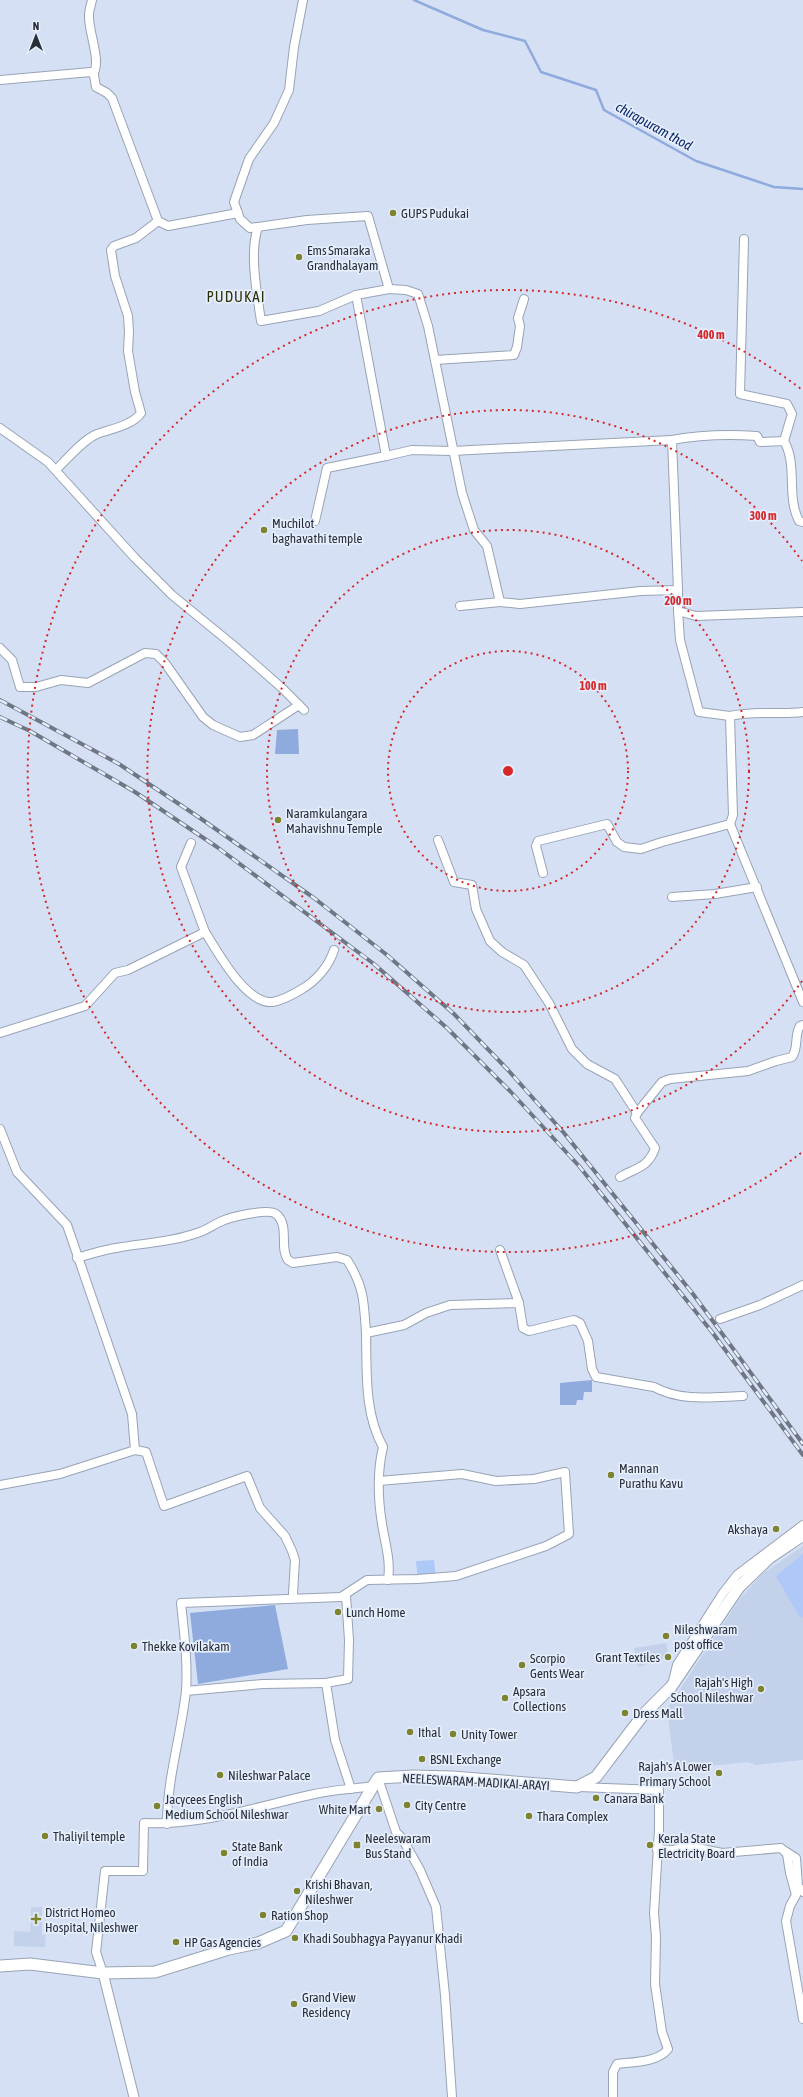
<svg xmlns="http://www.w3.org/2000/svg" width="803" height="2097" font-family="'Asap Condensed',sans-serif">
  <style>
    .built { fill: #c4d1eb }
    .green { fill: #aec8f8 }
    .water { fill: #8faadc }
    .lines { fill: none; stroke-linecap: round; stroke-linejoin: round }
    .stream { stroke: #8faadc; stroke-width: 2.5 }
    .minor-casing { stroke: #98a3b6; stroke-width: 10 }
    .tertiary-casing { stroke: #98a3b6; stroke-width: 11 }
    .secondary-casing { stroke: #98a3b6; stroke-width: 13 }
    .minor { stroke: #fff; stroke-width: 8 }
    .tertiary { stroke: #fff; stroke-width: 9 }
    .secondary { stroke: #fff; stroke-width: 11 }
    .rail-casing { stroke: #707784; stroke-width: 4 }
    .rail { stroke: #e5eefe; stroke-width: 2.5; stroke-dasharray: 8; stroke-linecap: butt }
    .ring { fill: none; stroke: #d62828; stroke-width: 2; stroke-dasharray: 2 4 }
    .poi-dot { fill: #7d832e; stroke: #e5eefe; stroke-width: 1.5 }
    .labels { text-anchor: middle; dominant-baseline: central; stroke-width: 3.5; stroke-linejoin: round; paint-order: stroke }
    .poi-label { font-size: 13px; fill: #2a2e36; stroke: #e5eefe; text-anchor: start }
    .street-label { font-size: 13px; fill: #2a2e36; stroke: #e5eefe }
    .water-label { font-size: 14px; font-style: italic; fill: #0e2863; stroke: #e5eefe }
    .quarter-label { font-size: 15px; letter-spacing: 1px; fill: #2c2e04; stroke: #e5eefe }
    .centre { fill: #d62828; stroke: #e5eefe; stroke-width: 2 }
    .ring-label { font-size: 12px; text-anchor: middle; font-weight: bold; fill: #d62828; stroke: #e5eefe; stroke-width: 3.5; stroke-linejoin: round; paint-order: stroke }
  </style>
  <rect width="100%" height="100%" fill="#d5e0f5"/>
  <g class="built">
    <polygon points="803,1546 803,1760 756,1765 748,1762 680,1769 674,1764 667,1709 739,1600 762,1574"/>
    <polygon points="666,1643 669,1657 638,1667 634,1648"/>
    <polygon points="31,1907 42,1907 42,1935 46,1935 45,1947 14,1946 14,1931 30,1932"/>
  </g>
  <g class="green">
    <polygon points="803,1554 803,1616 800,1618 776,1576"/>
    <polygon points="434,1560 436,1581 418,1583 416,1561"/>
  </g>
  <g class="water">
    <polygon points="298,729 299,754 275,754 277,730"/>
    <polygon points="592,1380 592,1392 584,1392 583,1400 577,1400 576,1405 560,1405 560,1383"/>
    <polygon points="275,1605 288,1669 198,1684 190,1613"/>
  </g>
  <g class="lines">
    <polyline class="stream" points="414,0 483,30 525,41 541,72 596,90 604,110 696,161 774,187 803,189"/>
    <defs>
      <g id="minor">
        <path d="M92,0c-1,5 -3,10 -3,15 -1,17 13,46 4,59"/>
        <polyline points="303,0 294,47 289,90 274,123 249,159 234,202 240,219 250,228 307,220 368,216 389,289 406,290 418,294 428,326 462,493 474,530 487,546 500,602 520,604 641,591 678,590 678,611 696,616 803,612"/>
        <polyline points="0,80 91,72 94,75 96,87 107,93 112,98 158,221 168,226 238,213"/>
        <path d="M258,227c-9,26 -1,67 3,94l58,-10 37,-16"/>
        <polyline points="744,239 740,394 787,404 792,414 784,441"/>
        <polyline points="435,360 514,355 517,347 520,326 518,318 524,299"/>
        <polyline points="0,428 48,462 134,557 172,595 233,645 282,688 304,710"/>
        <polyline points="386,456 412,450 452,451 672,440"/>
        <path d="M56,470c10,-10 28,-31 41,-36 14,-5 36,-9 44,-21l-6,-21 -7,-41 1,-19 -1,-16 -13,-40 -4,-26 3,-4 22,-8 22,-17"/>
        <polyline points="315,521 327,468 386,456 356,295 389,289"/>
        <path d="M678,590l-6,-150c27,-5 57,-6 85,-4l3,6 24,-1c14,24 2,55 15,80l4,1"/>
        <polyline points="460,606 500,602"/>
        <polyline points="678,611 680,640 699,712 730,716"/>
        <polyline points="0,648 12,660 20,687 36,687 61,680 88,683 145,653 156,654 165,663 203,717 213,725 240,737 253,735 299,705"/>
        <polyline points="730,824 803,1002"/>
        <polyline points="438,840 454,882 472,885 476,909 490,941 502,952 524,965 549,1003 572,1049 587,1064 615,1079 637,1113"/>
        <path d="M543,873l-7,-27 2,-5 69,-17 10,18 7,5 17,2 21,-7 68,-18 3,-9 -3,-99c24,-6 49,-1 73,-4"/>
        <polyline points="672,897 715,894 757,887"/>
        <path d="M205,932c13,20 41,73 68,70 9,-2 21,-8 29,-13 14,-8 27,-23 32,-39"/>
        <polyline points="0,1033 85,1006 115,973 128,970 205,932 181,867 191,843"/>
        <polyline points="0,1129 17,1172 67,1225 132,1414 135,1450"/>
        <path d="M620,1177c16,-9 29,-10 35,-29l-20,-30 2,-5 25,-31 8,-3 78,-8 28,-10 16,-4c7,-10 2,-22 8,-31l3,-1"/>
        <polyline points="500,1250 519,1303"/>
        <path d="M77,1258c13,-4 26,-8 39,-10 28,-5 57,-6 84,-16 8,-3 15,-8 22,-11 9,-4 46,-13 54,-7 14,11 3,34 12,46l5,3 44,-6 10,3c17,26 17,42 19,73"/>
        <polyline points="720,1319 760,1305 803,1285"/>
        <polyline points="0,1485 60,1474 135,1450 146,1452 164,1506 247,1476 260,1508 285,1536 292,1551 295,1560 293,1594 294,1598"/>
        <path d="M388,1580c3,-19 -3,-37 -6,-56 -4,-25 -5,-52 1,-77 -19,-34 -16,-76 -17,-114l38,-8 22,-12 24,-8 69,-2 4,25 6,3 45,-11 6,3 8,18 4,28 4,8 58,10c28,15 59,10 89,9"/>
        <polyline points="341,1597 346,1596 349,1640 348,1679 326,1683 335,1740 351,1789"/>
        <polyline points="673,1681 677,1665 723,1593 737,1575 803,1525"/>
        <polyline points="186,1691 263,1684 326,1683"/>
        <polyline points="378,1778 396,1832 402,1838 420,1870 436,1907 445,1995 452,2097"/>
        <path d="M578,1787l81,3v40l-5,83 2,24 -1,47 7,48 6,17c-9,13 -35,13 -51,15l-4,8v25"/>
        <path d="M167,1824c0,-45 14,-88 19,-133 2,-29 -2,-59 -5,-88l160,-6 26,-17 51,-1 38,-3 90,-30 23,-12 -4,-62 -31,7 -38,2 -34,-7 -83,7"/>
        <polyline points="657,1849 673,1850 687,1846 722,1853 781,1848 787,1854 790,1873 796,1895 790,1906 786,1921 803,2019"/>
        <polyline points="785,1851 796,1858 798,1886 803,1892"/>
        <path d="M103,1973l-7,-21 9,-81h38l1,-48c55,3 112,-16 166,-28 21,-5 43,-6 64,-9"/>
      </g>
      <polyline id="tertiary" points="103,1973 134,2097"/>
      <polyline id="secondary" points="0,1966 30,1964 103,1973 155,1972 229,1949 258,1943 286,1931 378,1778 414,1776 452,1777 577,1787 596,1777 643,1715 671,1687 739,1587 769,1558 803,1535"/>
    </defs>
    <use href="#minor" class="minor-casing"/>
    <use href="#tertiary" class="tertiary-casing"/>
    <use href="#secondary" class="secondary-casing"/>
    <use href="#minor" class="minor"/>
    <use href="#tertiary" class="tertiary"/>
    <use href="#secondary" class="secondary"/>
    <defs>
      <g id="rail">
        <polyline points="0,700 119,764 200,818 314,898 387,955 454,1014 508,1070 564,1133 693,1294 803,1444"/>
        <polyline points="0,717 30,731 135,792 217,847 374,964 447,1028 510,1091 579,1166 712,1332 803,1455"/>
      </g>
    </defs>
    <use href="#rail" class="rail-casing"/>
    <use href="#rail" class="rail"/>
  </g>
  <g class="ring">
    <circle cx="508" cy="771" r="120"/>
    <circle cx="508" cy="771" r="241"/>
    <path d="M802 981A361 361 0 1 1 802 561"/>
    <path d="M801 1153A481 481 0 1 1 801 389"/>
  </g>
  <g class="poi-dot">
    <circle cx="393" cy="213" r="4"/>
    <circle cx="299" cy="257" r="4"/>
    <circle cx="264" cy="530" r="4"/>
    <circle cx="278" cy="820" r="4"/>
    <circle cx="611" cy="1475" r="4"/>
    <circle cx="776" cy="1529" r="4"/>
    <circle cx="338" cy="1612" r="4"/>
    <circle cx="666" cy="1636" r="4"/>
    <circle cx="134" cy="1646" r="4"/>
    <circle cx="668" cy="1657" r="4"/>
    <circle cx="522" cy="1665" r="4"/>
    <circle cx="761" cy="1689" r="4"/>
    <circle cx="505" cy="1698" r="4"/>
    <circle cx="625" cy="1713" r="4"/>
    <circle cx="410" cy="1732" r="4"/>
    <circle cx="453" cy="1734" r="4"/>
    <circle cx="422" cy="1759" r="4"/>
    <circle cx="719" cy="1773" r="4"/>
    <circle cx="220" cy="1775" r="4"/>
    <circle cx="596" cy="1798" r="4"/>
    <circle cx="407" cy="1805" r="4"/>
    <circle cx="157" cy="1806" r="4"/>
    <circle cx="379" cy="1809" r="4"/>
    <circle cx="529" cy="1816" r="4"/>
    <circle cx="45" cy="1836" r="4"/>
    <rect x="353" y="1841" width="8" height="8" rx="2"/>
    <circle cx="650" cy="1845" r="4"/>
    <circle cx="224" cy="1853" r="4"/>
    <circle cx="297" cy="1891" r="4"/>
    <circle cx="263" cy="1915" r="4"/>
    <path d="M34 1913h4v4h4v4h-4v4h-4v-4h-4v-4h4z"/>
    <circle cx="295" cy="1938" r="4"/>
    <circle cx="176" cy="1942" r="4"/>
    <circle cx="294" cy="2004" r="4"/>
  </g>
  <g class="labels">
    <g class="poi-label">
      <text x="401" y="213">GUPS Pudukai</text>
      <text x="307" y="250">Ems Smaraka<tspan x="307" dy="15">Grandhalayam</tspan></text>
      <text x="272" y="523">Muchilot<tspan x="272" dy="15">baghavathi temple</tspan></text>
      <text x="286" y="813">Naramkulangara<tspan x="286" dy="15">Mahavishnu Temple</tspan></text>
      <text x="619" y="1468">Mannan<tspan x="619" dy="15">Purathu Kavu</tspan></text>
      <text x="768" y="1529" text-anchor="end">Akshaya</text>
      <text x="346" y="1612">Lunch Home</text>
      <text x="674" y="1629">Nileshwaram<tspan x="674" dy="15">post office</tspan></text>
      <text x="142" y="1646">Thekke Kovilakam</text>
      <text x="660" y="1657" text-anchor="end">Grant Textiles</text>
      <text x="530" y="1658">Scorpio<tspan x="530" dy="15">Gents Wear</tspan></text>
      <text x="753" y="1682" text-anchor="end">Rajah's High<tspan x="753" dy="15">School Nileshwar</tspan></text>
      <text x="513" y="1691">Apsara<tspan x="513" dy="15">Collections</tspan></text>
      <text x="633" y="1713">Dress Mall</text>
      <text x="418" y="1732">Ithal</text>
      <text x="461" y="1734">Unity Tower</text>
      <text x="430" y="1759">BSNL Exchange</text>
      <text x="711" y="1766" text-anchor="end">Rajah's A Lower<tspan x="711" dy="15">Primary School</tspan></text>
      <text x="228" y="1775">Nileshwar Palace</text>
      <text x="604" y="1798">Canara Bank</text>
      <text x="165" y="1799">Jacycees English<tspan x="165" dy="15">Medium School Nileshwar</tspan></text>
      <text x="415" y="1805">City Centre</text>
      <text x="371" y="1809" text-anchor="end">White Mart</text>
      <text x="537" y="1816">Thara Complex</text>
      <text x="53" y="1836">Thaliyil temple</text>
      <text x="365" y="1838">Neeleswaram<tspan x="365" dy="15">Bus Stand</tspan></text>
      <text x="658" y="1838">Kerala State<tspan x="658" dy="15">Electricity Board</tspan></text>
      <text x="232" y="1846">State Bank<tspan x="232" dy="15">of India</tspan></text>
      <text x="305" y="1884">Krishi Bhavan,<tspan x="305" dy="15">Nileshwer</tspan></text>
      <text x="45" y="1912">District Homeo<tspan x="45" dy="15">Hospital, Nileshwer</tspan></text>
      <text x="271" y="1915">Ration Shop</text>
      <text x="303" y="1938">Khadi Soubhagya Payyanur Khadi</text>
      <text x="184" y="1942">HP Gas Agencies</text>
      <text x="302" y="1997">Grand View<tspan x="302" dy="15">Residency</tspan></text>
    </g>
    <g class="street-label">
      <text transform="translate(476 1782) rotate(3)">NEELESWARAM-MADIKAI-ARAYI</text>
    </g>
    <g class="water-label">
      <text transform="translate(654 126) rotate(29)">chirapuram thod</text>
    </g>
    <g class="quarter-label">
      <text x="236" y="296">PUDUKAI</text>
    </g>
  </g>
  <circle cx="508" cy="771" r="6" class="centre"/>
  <g class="ring-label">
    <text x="711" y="339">400 m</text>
    <text x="763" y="520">300 m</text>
    <text x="678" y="605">200 m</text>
    <text x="593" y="690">100 m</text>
  </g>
  <g transform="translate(36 36)" stroke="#e5eefe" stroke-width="3" paint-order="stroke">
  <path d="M0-3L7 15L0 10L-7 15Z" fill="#2a2e36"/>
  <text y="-6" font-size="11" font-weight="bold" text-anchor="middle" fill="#2a2e36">N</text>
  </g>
</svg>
